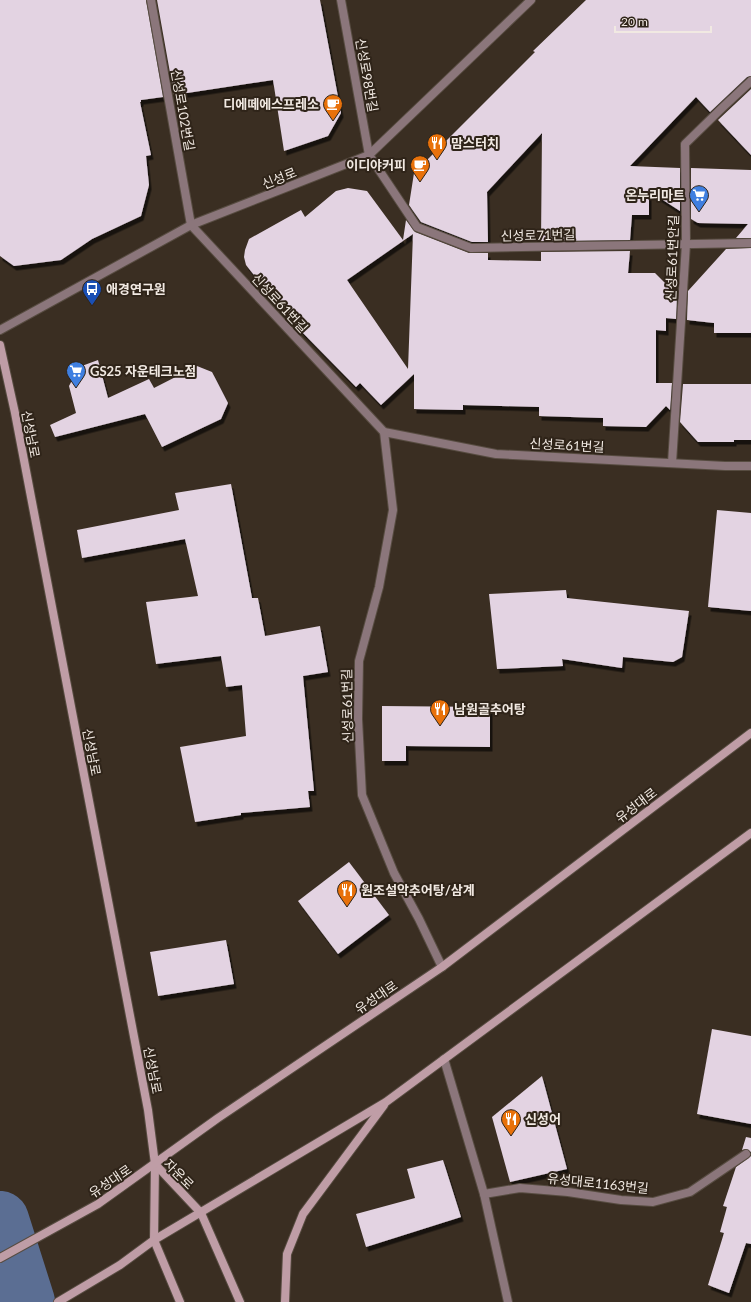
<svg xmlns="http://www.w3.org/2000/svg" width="751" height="1302" font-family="Lato,'Noto Sans KR',sans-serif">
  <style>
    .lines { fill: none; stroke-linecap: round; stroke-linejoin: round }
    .river { stroke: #5b6e93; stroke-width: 58 }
    .building { fill: #e3d3e2; fill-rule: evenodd; filter: url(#shadow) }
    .lane-casing { stroke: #574c41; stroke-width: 10 }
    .street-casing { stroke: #574c41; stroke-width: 10 }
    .secondary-casing { stroke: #574c41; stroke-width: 10 }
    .lane { stroke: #8b767b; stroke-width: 8 }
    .street { stroke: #8b767b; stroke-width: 8 }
    .secondary { stroke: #bf9da6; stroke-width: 8 }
    .labels { text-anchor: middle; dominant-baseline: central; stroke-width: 4; stroke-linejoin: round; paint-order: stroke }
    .street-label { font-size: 13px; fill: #f1e9e2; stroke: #2f2419 }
    .poi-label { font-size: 13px; font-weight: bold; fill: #f1e9e2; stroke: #2f2419; text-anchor: start }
  </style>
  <defs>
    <filter id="shadow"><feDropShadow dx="2.5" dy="4.5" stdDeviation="0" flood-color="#0009"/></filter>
  </defs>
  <rect width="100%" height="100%" fill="#3a2e22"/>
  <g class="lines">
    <polyline class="river" points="0,1220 26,1302"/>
  </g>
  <g class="building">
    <polygon points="0,0 146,0 163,97 141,100 141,102 140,102 151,155 146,156 149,185 141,216 92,239 61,260 14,266 0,256"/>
    <polygon points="157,0 320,0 341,113 328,136 284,151 273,80 174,95"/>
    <polygon points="586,0 751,0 751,76 747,77 710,112 696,97 630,166 680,168 680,211 649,191 649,215 632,215 630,240 541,241 542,133 487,192 488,242 472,242 421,222 409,205 414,173 535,52 533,51"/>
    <polygon points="751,89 751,155 718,120"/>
    <polygon points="691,168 751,170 751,238 736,238 748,224 698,223 691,219"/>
    <path d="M348,188l19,3 36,49 3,-20 9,12 54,21h19v7l53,1v-9l89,-1 -2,22h27l22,22 -1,24 -10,-1v13l-10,-1v53h16l-2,27 -4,-4 -20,21 -43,-1v-8l-64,-2v-9l-76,-2v5l-49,-1v-35l-33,31 -21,-22 -4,4 -54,-55 -36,-49 -4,2 -16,-20 -2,-8 1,-7 4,-11 52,-29 4,7 31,-26zM413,234l-5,135 -61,-89z"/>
    <polygon points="751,248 751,333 714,333 714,323 687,320 688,291 726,249"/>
    <polygon points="98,360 108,398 149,379 154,388 197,366 212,372 228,403 221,419 162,447 145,414 55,437 50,425 76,413 69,386 79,367"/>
    <polygon points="683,384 751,384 751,440 734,440 734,442 698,442 680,422"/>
    <polygon points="231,484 252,598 258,598 265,636 320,626 328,672 303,676 314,791 308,791 310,807 241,813 241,815 195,822 180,747 246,736 242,685 226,687 221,656 156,664 146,602 198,596 185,539 82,558 77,530 179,510 175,493"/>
    <polygon points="717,510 751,513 751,611 708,607"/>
    <polygon points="566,590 567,598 689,611 682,657 673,662 623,657 622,668 562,659 563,666 497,669 489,594"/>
    <polygon points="382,706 490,707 490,747 406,746 406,761 382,761"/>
    <polygon points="349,862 389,915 338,954 298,901"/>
    <polygon points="226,940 234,984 158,996 150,952"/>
    <polygon points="712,1029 751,1036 751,1124 697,1114"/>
    <polygon points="542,1076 567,1169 510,1182 492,1117"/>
    <polygon points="746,1137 751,1138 751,1152 746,1149 742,1150"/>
    <polygon points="751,1156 751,1244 746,1243 729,1293 708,1285 724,1233 720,1232 727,1207 723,1206 736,1167"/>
    <polygon points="443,1160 461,1217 366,1247 356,1214 415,1198 407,1169"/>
  </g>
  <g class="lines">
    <defs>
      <g id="lane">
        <polyline points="444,1059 484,1194 508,1302"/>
        <polyline points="484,1194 520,1188 568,1192 621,1200 653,1202 690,1192 746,1154"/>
      </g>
      <g id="street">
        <polyline points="151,0 191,225 384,432 496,454 725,466 751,466"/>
        <polyline points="341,0 369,155 417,227 471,248 751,243"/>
        <polyline points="0,330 191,225 369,155 531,0"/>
        <polyline points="384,432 393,510 379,587 359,661 358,719 362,795 394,873 419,919 442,967"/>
        <polyline points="672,463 686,244 685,144 722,108 751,81"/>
      </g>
      <g id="secondary">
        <polyline points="0,345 15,413 148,1110 155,1164 154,1240 180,1302"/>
        <polyline points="155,1164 201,1213 240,1302"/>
        <polyline points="0,1258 98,1204 218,1118 442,967 751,733"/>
        <polyline points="58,1302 120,1265 154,1240 386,1102 751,833"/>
        <polyline points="285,1302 287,1254 303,1214 384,1105"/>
      </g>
    </defs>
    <use href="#lane" class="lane-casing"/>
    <use href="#street" class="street-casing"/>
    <use href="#secondary" class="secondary-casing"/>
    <use href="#lane" class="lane"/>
    <use href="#street" class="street"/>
    <use href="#secondary" class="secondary"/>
  </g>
  <defs>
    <symbol id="cafe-pin" viewBox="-11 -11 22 30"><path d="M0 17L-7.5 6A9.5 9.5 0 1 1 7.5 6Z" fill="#e8710a" stroke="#2f2419"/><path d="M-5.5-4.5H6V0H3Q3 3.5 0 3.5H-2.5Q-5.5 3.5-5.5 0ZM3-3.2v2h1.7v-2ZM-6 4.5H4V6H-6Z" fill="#fff"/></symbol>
    <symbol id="restaurant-pin" viewBox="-11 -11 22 30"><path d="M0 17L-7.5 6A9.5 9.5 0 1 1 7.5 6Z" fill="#e8710a" stroke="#2f2419"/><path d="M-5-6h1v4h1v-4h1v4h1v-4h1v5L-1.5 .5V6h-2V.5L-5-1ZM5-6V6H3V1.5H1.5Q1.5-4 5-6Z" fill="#fff"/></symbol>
    <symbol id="supermarket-pin" viewBox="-11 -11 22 30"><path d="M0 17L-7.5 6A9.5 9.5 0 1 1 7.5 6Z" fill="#3f7fe0" stroke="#2f2419"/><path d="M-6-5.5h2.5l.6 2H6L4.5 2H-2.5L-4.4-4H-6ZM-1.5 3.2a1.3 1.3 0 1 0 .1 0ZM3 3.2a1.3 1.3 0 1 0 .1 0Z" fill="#fff"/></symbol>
    <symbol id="bus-pin" viewBox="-11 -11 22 30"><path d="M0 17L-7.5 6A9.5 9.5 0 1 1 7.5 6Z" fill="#1a4fb4" stroke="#2f2419"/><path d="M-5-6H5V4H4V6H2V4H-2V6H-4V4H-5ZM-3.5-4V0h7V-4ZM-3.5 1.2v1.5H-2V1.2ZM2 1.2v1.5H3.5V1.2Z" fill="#fff"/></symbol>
  </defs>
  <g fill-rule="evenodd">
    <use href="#cafe-pin" x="322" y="93" width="22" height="30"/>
    <use href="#restaurant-pin" x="426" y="132" width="22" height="30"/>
    <use href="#cafe-pin" x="409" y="154" width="22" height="30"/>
    <use href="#supermarket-pin" x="688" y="184" width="22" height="30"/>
    <use href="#bus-pin" x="81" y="278" width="22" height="30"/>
    <use href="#supermarket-pin" x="65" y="360" width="22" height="30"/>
    <use href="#restaurant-pin" x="429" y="698" width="22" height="30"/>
    <use href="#restaurant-pin" x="336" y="879" width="22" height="30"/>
    <use href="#restaurant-pin" x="500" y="1108" width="22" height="30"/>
  </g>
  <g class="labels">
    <g class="street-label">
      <text transform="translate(367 75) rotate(80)">신성로98번길</text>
      <text transform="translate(183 110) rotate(80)">신성로102번길</text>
      <text transform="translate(279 178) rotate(-22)">신성로</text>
      <text transform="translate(538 235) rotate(-1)">신성로71번길</text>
      <text transform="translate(672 258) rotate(-88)">신성로61번안길</text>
      <text transform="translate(280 303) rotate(47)">신성로61번길</text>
      <text transform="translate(31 434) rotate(79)">신성남로</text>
      <text transform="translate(567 445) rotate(3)">신성로61번길</text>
      <text transform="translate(347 706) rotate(-91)">신성로61번길</text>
      <text transform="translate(92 752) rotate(79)">신성남로</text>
      <text transform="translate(636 805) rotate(-37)">유성대로</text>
      <text transform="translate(376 997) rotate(-34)">유성대로</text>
      <text transform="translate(153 1070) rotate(79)">신성남로</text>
      <text transform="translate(179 1174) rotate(45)">자운로</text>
      <text transform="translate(110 1181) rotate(-34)">유성대로</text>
      <text transform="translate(598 1183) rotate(6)">유성대로1163번길</text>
    </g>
    <g class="poi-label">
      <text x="319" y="104" text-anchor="end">디에떼에스프레소</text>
      <text x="451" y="143">맘스터치</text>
      <text x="406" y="165" text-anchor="end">이디야커피</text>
      <text x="685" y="195" text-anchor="end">온누리마트</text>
      <text x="106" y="289">애경연구원</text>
      <text x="90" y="371">GS25 자운테크노점</text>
      <text x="454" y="709">남원골추어탕</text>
      <text x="361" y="890">원조설악추어탕/삼계</text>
      <text x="525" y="1119">신성어</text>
    </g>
  </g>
  <path d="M615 26v6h96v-6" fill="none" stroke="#f1e9e2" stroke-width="2"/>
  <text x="621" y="26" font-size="12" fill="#f1e9e2" stroke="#2f2419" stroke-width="3" paint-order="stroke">20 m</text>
</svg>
